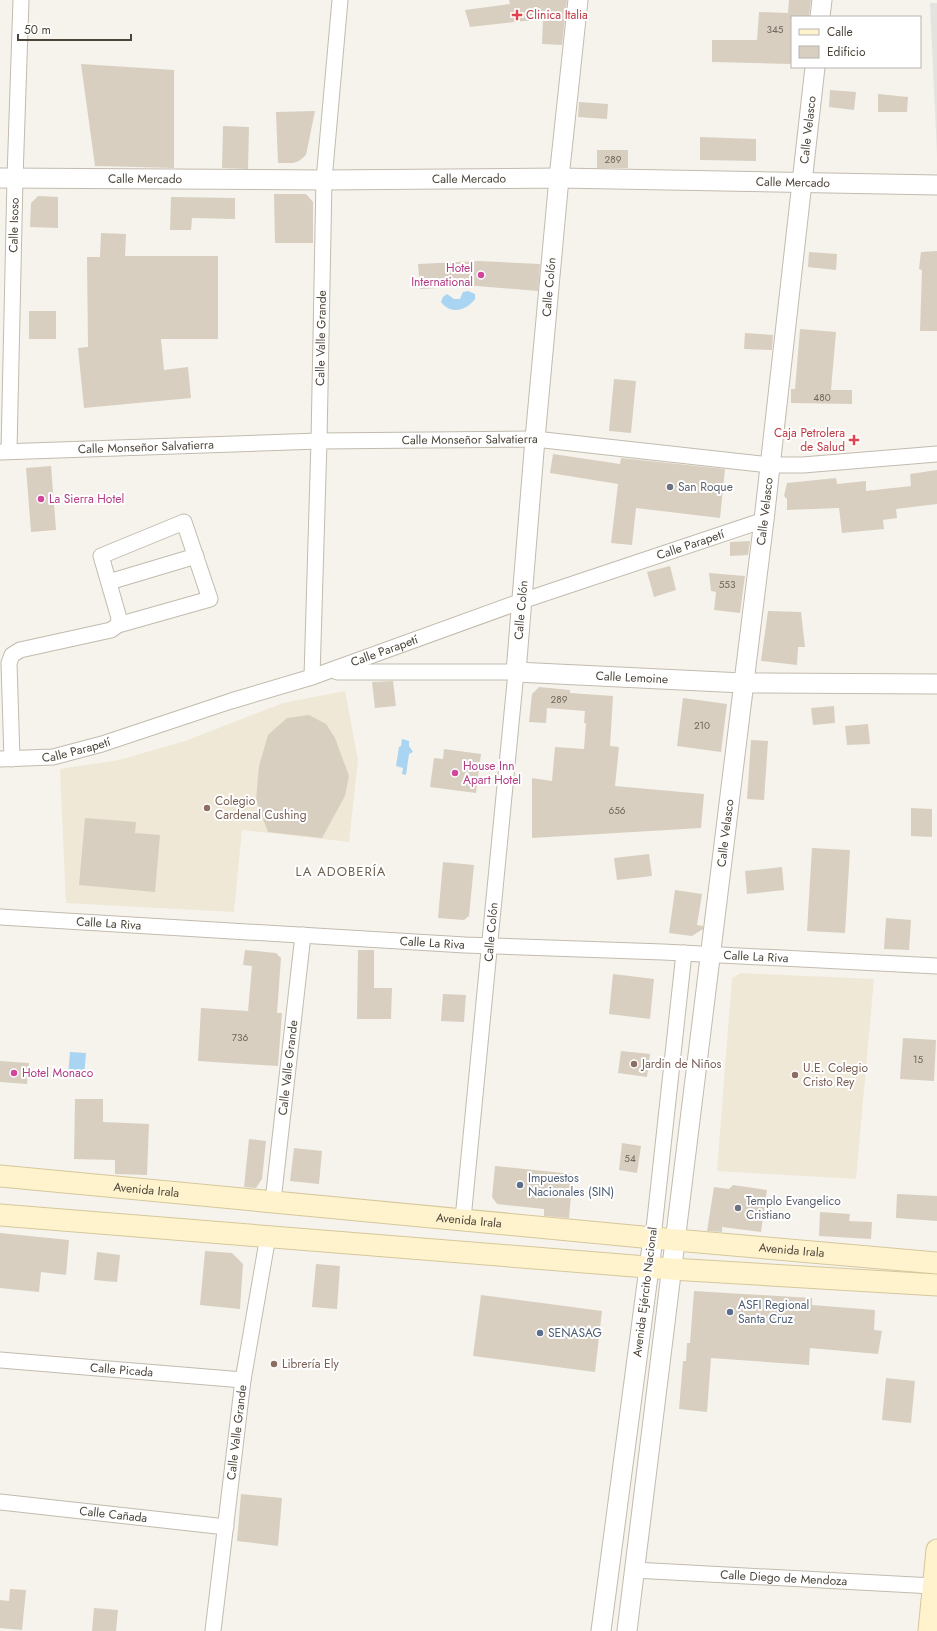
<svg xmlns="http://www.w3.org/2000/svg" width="937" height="1631" font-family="Jost,sans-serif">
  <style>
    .education { fill: #efe8d6 }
    .parking { fill: #e5e3e0 }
    .water { fill: #a9d4f2 }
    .building { fill: #d8cfc1 }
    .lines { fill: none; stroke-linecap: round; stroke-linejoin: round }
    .minor-casing { stroke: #c2bbae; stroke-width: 17 }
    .tertiary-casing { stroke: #c2bbae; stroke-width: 21 }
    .secondary-casing { stroke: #d6c79b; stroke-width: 23 }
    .minor { stroke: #fff; stroke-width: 15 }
    .tertiary { stroke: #fff; stroke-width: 19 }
    .secondary { stroke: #fff3cd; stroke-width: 21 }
    .health-dot { fill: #e0444e; stroke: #fff; stroke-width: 1.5 }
    .hotel-dot { fill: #d1479c; stroke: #fff; stroke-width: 1.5 }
    .worship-dot { fill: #6b7280; stroke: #fff; stroke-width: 1.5 }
    .education-dot { fill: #8d6e63; stroke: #fff; stroke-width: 1.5 }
    .service-dot { fill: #5c6f8a; stroke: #fff; stroke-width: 1.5 }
    .labels { text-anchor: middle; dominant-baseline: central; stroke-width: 4; stroke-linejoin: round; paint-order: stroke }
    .number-label { font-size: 10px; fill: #6e675b }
    .health-label { font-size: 12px; fill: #be3a42; stroke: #fff; text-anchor: start }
    .street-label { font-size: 12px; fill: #4b4439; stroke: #fff }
    .hotel-label { font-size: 12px; fill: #b23c85; stroke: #fff; text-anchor: start }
    .worship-label { font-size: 12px; fill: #5b616d; stroke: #fff; text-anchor: start }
    .education-label { font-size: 12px; fill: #785e54; stroke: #fff; text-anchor: start }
    .service-label { font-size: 12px; fill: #4e5e75; stroke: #fff; text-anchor: start }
    .neighbourhood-label { font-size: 13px; letter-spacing: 1px; fill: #6e6250; stroke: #fff }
  </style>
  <rect width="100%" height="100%" fill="#f6f3ec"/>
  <g class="education">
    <polygon points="345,691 358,760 349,842 242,830 234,912 66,903 60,769 119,760 185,741 283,703"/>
    <polygon points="741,973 874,979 856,1179 717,1171 732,978"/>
  </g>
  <polygon class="parking" points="930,3 937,3 937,155"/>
  <g class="water">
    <path d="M468,291l7,3v5c-9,12 -24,16 -34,3l2,-5 4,-3 7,5h6l3,-7z"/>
    <polygon points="402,739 409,741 409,746 413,752 409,754 406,775 402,774 403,768 396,766 399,747 401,746"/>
    <polygon points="70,1052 86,1053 84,1077 68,1076"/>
  </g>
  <g class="building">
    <polygon points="509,0 567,0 562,45 542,44 543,19 470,27 465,10 510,4"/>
    <polygon points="789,0 811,0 809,17 792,17 792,64 712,62 712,40 757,40 759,12 788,13"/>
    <polygon points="81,64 174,70 174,168 95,166"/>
    <polygon points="830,90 856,92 854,110 829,107"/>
    <polygon points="878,94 908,97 907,112 878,112"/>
    <polygon points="579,102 608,104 607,119 578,117"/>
    <polygon points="315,111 306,155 299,161 293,163 278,163 276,112"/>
    <polygon points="223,126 249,127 248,169 222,168"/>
    <polygon points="700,137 756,139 756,161 700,160"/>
    <rect x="597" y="150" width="31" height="18"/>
    <polygon points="274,194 306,194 313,202 313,243 275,243"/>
    <polygon points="38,196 58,197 58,228 30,227 31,203"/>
    <polygon points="171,197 235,198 235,219 192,218 191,230 170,230"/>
    <polygon points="101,233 126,234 125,256 218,256 218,339 161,339 164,370 188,367 191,398 84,408 78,348 88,347 87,257 100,257"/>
    <polygon points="937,251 937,331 920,331 922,270 919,269 921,252"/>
    <polygon points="809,252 837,254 836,270 808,267"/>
    <polygon points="479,261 540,264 538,291 476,286 420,289 418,264"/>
    <rect x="29" y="311" width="27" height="28"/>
    <polygon points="800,329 836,332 831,390 852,390 852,404 791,403 791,389 795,389"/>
    <polygon points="745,333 773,335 772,350 744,349"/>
    <polygon points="614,379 636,381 631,433 609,431"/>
    <polygon points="553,454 620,464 621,458 725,469 720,518 636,508 632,545 611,543 618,484 550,473"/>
    <polygon points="51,466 56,530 31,532 26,468"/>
    <polygon points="937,470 937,504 896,509 897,518 883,520 884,529 842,533 839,508 787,510 787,499 784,496 787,483 836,478 837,484 866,481 866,491 911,486 910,474"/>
    <polygon points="750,541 748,555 730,556 730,542"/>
    <polygon points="670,566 676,590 654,597 647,572"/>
    <polygon points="709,573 745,576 740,613 714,610 716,592 711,591"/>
    <polygon points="768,611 801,612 805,647 798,647 797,665 761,661"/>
    <polygon points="393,681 396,706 375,708 372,682"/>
    <polygon points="539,687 570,690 570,693 613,696 610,746 619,747 615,786 704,794 701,828 532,838 532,778 552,781 555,747 584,749 586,723 584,723 585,711 547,708 546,723 529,722 532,694"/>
    <polygon points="683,698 727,704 721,752 677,746"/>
    <polygon points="834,706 835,723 813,725 811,708"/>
    <polygon points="309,715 326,724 335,738 349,776 345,796 322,838 268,832 256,800 259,766 268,735 287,718"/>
    <polygon points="868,724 870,744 847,745 845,726"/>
    <polygon points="751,740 768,741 764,800 747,799"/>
    <polygon points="444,749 481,754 476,793 430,787 434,758 443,759"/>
    <polygon points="911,808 932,809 932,837 911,836"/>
    <polygon points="85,818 136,822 135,833 160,835 155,892 79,885"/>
    <polygon points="812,848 850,850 845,933 807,931"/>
    <polygon points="649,854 652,876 617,880 614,858"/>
    <polygon points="443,862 474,865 469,916 464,920 438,918"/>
    <polygon points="782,867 784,890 747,894 745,871"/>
    <polygon points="675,890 702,894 697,925 703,926 703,929 692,936 669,933"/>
    <polygon points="886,918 911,920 909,950 884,949"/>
    <polygon points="245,950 276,953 281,958 277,1013 282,1013 278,1066 198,1061 201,1008 248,1011 252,966 243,965"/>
    <polygon points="358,950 374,950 374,988 392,988 391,1019 357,1019"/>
    <polygon points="613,974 654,979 650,1019 609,1014"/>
    <polygon points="443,994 466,995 464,1022 441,1021"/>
    <polygon points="903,1038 936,1040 934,1081 900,1079"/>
    <polygon points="621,1051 650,1054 647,1077 618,1073"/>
    <polygon points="0,1061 29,1063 27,1084 0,1082"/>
    <polygon points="75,1099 103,1099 103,1122 149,1124 147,1175 115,1174 115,1160 74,1159"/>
    <polygon points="249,1139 266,1141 262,1179 256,1188 244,1187"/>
    <polygon points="622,1143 641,1146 637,1173 619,1170"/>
    <polygon points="294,1148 322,1151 319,1184 290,1181"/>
    <polygon points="495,1166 573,1174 569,1218 544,1216 544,1209 497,1204 492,1197"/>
    <polygon points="733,1185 767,1190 761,1232 722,1227 722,1232 707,1231 714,1187 729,1189"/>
    <polygon points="897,1194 937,1196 937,1221 896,1218"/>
    <polygon points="820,1212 850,1214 849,1221 872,1222 871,1239 819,1236"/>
    <polygon points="0,1233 69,1240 66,1275 41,1272 39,1292 0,1288"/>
    <polygon points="205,1251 232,1253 243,1264 240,1309 200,1305"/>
    <polygon points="97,1252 120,1255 117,1282 94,1280"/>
    <polygon points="316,1264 340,1266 337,1309 312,1307"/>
    <polygon points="694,1291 812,1298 812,1305 875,1310 874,1330 882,1331 878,1354 810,1348 809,1365 711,1358 707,1412 679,1409 683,1361 686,1361 687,1343 690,1343"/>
    <polygon points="481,1295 602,1311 595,1372 473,1356"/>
    <polygon points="886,1378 915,1381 911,1423 882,1420"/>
    <polygon points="241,1494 282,1498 278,1546 237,1541"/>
    <polygon points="10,1589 26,1590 22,1630 0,1628 0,1600 9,1601"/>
    <polygon points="94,1608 118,1610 116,1631 92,1631"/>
  </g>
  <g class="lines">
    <defs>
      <g id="minor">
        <path id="s1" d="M9,451l6,-273 6,-178"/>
        <path id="s2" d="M0,452l319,-11 216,-2 235,26h33l134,-11"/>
        <polyline points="109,582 196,556"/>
        <polyline points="337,672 516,672 463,1219"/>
        <path id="s3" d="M312,677l7,-236 5,-261 16,-180"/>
        <path id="s4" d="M0,759l53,-2 49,-13 129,-43 81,-24 210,-76 242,-81"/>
        <polyline points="12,759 9,663 12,655 20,650 111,630 118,625 210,599 184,522 101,556 119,618 118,625"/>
        <path id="s5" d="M0,917l465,28 198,7 274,14"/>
        <path id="s6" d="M273,1201l30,-266"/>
        <polyline points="653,1238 684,953"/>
        <path id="s7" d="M0,1360l243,20"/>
        <path id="s8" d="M0,1502l226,25"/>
        <path id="s9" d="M634,1570l299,16"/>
        <path id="s10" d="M213,1631l30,-251 25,-144"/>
      </g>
      <g id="tertiary">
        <path id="s11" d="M578,0l-19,178 -24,261 -19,233 227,11 194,1"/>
        <polyline points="820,17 822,0"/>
        <path id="s12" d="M0,178l324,2 235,-2 378,7"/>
        <polyline points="601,1631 653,1238"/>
        <path id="s13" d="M627,1631l137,-1111 51,-453"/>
      </g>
      <g id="secondary">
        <path id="s14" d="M0,1176l653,62 284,25"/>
        <polyline points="0,1215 671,1269 937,1285"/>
        <polyline points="929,1631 937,1550"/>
      </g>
    </defs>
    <use href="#minor" class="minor-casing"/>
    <use href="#tertiary" class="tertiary-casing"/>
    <use href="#secondary" class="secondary-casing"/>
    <use href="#minor" class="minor"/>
    <use href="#tertiary" class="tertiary"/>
    <use href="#secondary" class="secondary"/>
  </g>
  <g class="health-dot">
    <path d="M515 9h4v4h4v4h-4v4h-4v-4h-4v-4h4z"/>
    <path d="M852 434h4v4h4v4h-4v4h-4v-4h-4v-4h4z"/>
  </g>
  <g class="hotel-dot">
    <circle cx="481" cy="275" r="4"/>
    <circle cx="41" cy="499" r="4"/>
    <circle cx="455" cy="773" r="4"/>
    <circle cx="14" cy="1073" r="4"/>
  </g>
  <g class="worship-dot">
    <circle cx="670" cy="487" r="4"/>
    <circle cx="738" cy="1208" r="4"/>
  </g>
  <g class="education-dot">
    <circle cx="207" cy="808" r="4"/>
    <circle cx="634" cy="1064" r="4"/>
    <circle cx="795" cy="1075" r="4"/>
    <circle cx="274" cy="1364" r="4"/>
  </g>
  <g class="service-dot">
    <circle cx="520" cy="1185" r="4"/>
    <circle cx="730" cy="1312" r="4"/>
    <circle cx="540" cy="1333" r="4"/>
  </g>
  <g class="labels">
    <g class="number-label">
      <text x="775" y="29">345</text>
      <text x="613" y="159">289</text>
      <text x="822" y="397">480</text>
      <text x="727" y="584">553</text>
      <text x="559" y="699">289</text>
      <text x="702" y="725">210</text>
      <text x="617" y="810">656</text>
      <text x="240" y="1037">736</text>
      <text x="918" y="1059">15</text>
      <text x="630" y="1158">54</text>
    </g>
    <g class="health-label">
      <text x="526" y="15">Clinica Italia</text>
      <text x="845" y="433" text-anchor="end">Caja Petrolera<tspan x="845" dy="14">de Salud</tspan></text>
    </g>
    <g class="street-label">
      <text stroke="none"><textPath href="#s13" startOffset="1512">Calle Velasco</textPath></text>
      <text stroke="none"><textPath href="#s12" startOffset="469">Calle Mercado</textPath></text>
      <text stroke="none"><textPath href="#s12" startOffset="145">Calle Mercado</textPath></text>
      <text stroke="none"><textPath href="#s12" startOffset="793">Calle Mercado</textPath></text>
      <text stroke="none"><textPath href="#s1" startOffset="226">Calle Isoso</textPath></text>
      <text transform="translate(549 287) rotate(-85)">Calle Colón</text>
      <text stroke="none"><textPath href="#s3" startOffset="339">Calle Valle Grande</textPath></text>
      <text stroke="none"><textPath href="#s2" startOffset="470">Calle Monseñor Salvatierra</textPath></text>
      <text stroke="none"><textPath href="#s2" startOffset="146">Calle Monseñor Salvatierra</textPath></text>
      <text stroke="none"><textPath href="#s13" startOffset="1128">Calle Velasco</textPath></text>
      <text stroke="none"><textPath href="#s4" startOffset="725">Calle Parapetí</textPath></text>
      <text transform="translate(521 610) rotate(-85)">Calle Colón</text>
      <text stroke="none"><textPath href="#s4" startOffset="401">Calle Parapetí</textPath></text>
      <text stroke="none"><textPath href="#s11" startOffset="791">Calle Lemoine</textPath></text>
      <text stroke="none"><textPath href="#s4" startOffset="77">Calle Parapetí</textPath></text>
      <text stroke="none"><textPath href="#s13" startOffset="804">Calle Velasco</textPath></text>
      <text stroke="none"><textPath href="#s5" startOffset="109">Calle La Riva</textPath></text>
      <text transform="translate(491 932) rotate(-85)">Calle Colón</text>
      <text stroke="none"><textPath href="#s5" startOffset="433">Calle La Riva</textPath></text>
      <text stroke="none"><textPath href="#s5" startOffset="757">Calle La Riva</textPath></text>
      <text stroke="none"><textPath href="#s6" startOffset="134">Calle Valle Grande</textPath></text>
      <text stroke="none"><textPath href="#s14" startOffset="147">Avenida Irala</textPath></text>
      <text stroke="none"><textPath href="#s14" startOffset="471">Avenida Irala</textPath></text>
      <text stroke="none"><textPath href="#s14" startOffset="795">Avenida Irala</textPath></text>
      <text transform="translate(645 1292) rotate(-83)">Avenida Ejército Nacional</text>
      <text stroke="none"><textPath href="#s7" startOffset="122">Calle Picada</textPath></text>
      <text stroke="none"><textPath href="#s10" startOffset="200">Calle Valle Grande</textPath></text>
      <text stroke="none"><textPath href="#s8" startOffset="114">Calle Cañada</textPath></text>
      <text stroke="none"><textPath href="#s9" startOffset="150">Calle Diego de Mendoza</textPath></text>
    </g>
    <g class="hotel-label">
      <text x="473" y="268" text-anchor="end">Hotel<tspan x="473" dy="14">International</tspan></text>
      <text x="49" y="499">La Sierra Hotel</text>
      <text x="463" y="766">House Inn<tspan x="463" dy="14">Apart Hotel</tspan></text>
      <text x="22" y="1073">Hotel Monaco</text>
    </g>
    <g class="worship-label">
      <text x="678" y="487">San Roque</text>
      <text x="746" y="1201">Templo Evangelico<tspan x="746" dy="14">Cristiano</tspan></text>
    </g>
    <g class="education-label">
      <text x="215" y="801">Colegio<tspan x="215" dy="14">Cardenal Cushing</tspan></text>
      <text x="642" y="1064">Jardin de Niños</text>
      <text x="803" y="1068">U.E. Colegio<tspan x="803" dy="14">Cristo Rey</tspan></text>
      <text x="282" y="1364">Librería Ely</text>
    </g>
    <g class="service-label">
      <text x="528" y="1178">Impuestos<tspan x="528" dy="14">Nacionales (SIN)</tspan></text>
      <text x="738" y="1305">ASFI Regional<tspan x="738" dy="14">Santa Cruz</tspan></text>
      <text x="548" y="1333">SENASAG</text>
    </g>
    <g class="neighbourhood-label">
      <text x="341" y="871">LA ADOBERÍA</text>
    </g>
  </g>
  <rect x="791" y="16" width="130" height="52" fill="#ffffff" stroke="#b7b4b0"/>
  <rect x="799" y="29" width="20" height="6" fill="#fff3cd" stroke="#b7b4b0"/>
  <text x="827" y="36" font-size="12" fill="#4b4439">Calle</text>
  <rect x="799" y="46" width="20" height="12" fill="#d8cfc1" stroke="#b7b4b0"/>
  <text x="827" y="56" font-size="12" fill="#4b4439">Edificio</text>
  <path d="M18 34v6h113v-6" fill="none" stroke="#4b4439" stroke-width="2"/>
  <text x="24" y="34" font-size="12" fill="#4b4439" stroke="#ffffff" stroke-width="3" paint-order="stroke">50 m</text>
</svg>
